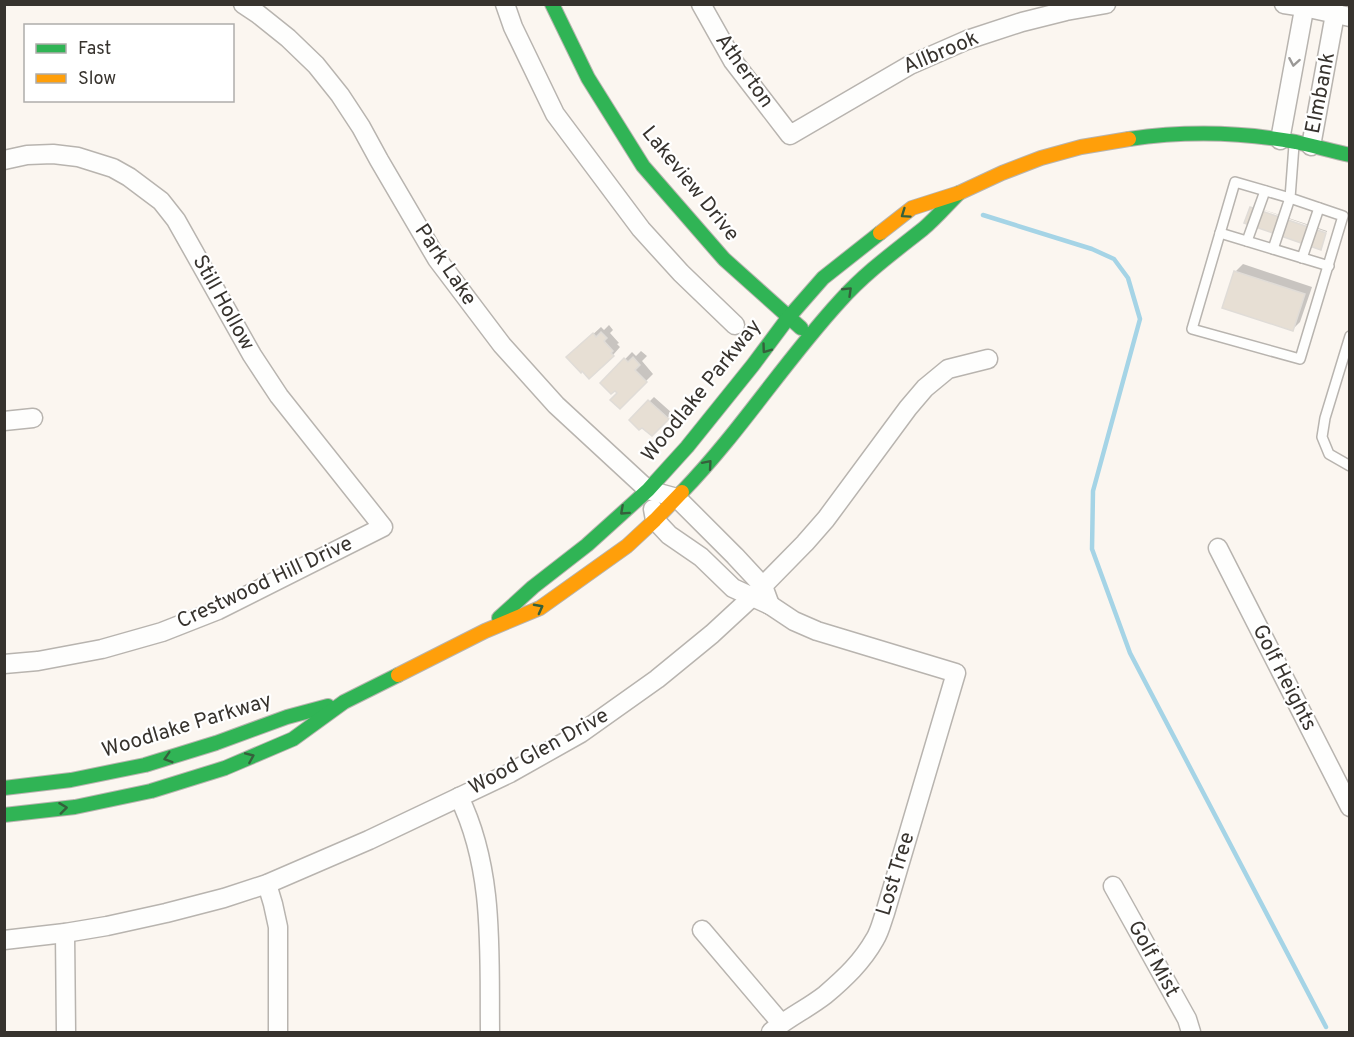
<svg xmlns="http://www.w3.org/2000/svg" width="1354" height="1037" font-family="Overpass,sans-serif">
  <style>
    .shadow { fill: #0003 }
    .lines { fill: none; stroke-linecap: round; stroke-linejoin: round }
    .stream { stroke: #a5d4e6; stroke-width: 4.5 }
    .building { fill: #e7dfd4; stroke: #e0dcd7; stroke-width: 1.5 }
    .lane-casing { stroke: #b8b4af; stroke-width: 12 }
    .street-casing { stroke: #b8b4af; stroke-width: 21 }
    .fast-casing { stroke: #b8b4af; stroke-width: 16 }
    .slow-casing { stroke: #b8b4af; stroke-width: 16 }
    .lane { stroke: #fefefd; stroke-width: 9 }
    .street { stroke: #fefefd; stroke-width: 18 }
    .fast { stroke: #30b455; stroke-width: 14 }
    .slow { stroke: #ff9f0a; stroke-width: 14 }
    .oneway { stroke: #9a9896 }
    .oneway2 { stroke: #35603c }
    .labels { text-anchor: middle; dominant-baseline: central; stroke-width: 4.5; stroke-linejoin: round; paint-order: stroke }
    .street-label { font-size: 21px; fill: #37332e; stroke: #fff }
  </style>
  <rect width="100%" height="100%" fill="#fbf6f0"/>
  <g class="shadow">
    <polygon points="1253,206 1327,231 1327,232"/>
    <polygon points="1243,264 1312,287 1300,322 1293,329 1235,272"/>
    <polygon points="609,325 613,330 610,333 619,343 617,344 620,347 613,355 583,369 576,350 601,327 604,330"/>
    <polygon points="641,351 647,356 642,361 653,374 620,407 619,393 602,383 632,352 636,356"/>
    <polygon points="654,397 672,413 652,434 631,420"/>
  </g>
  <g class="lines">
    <polyline class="stream" points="983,215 1092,249 1114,259 1128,278 1140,319 1093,491 1092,549 1130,653 1326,1027"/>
  </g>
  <g class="building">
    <polygon points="1250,207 1326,233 1321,250 1244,223"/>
    <polygon points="1234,271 1305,294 1293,331 1222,308"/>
    <polygon points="601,332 607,338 604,341 613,351 611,353 614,356 589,379 582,371 581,373 566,357 593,333 596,337"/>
    <polygon points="633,357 640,365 635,370 647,382 620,409 610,400 617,393 615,391 611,394 600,383 624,358 628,362"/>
    <polygon points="648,400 669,419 652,436 642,428 639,430 629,420"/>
  </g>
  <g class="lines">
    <defs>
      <g id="lane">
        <polyline points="1220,233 1329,266"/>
        <polyline points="1247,241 1265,191"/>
        <polyline points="1273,249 1290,198 1343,216 1300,359 1192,329 1235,182 1290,198 1294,145"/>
        <polyline points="1302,258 1319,208"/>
        <polyline points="1350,336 1325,418 1322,437 1329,454 1350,466"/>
      </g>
      <g id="street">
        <polyline points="243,4 258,14 288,38 316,65 340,95 361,127 379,160 437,259 502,345 556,405 648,490 677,498 735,556 763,586 770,605"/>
        <polyline points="505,4 513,27 555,114 641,229 681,273 735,325"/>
        <polyline points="701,4 733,61 790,135 910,65 967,40 1022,22 1066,11 1106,4"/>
        <polyline points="1284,4 1304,7 1350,17"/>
        <polyline points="1280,140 1305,4"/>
        <polyline points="1311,146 1335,14 1333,4"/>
        <polyline points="4,160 27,155 53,154 78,157 113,168 129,177 161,201 176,220 252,355 279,396 383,527 218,610 162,632 102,649 38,661 4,664"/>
        <polyline points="4,421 33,418"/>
        <path d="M653,509l2,11 14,15 32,22 32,31 37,17 24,16 23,10 139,42 -71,240c-3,8 -5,18 -10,26 -13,23 -30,39 -50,56 -18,14 -38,23 -54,37"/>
        <polyline points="1218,548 1350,807"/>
        <path d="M459,797c36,73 30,157 31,235"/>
        <polyline points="267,884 273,904 278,927 278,1032"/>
        <polyline points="1113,886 1187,1019 1191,1032"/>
        <polyline points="702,930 781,1023"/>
        <polyline points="65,933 66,1032"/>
        <polyline points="4,940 65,933 107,926 166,913 224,898 267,884 369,840 510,773 581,733 657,679 712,634 751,598 805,543 826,519 908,408 925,388 948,369 988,359"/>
      </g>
      <g id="fast">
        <polyline points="552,4 588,78 643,166 724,259 801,328"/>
        <path d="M1129,139c55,-8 112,-7 167,3 18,4 36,9 54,13"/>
        <path d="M682,492c58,-60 102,-130 158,-191 25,-28 54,-49 83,-72 13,-11 24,-24 36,-36"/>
        <polyline points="499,618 533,587 587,545 648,490 687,447 753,365 788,318 823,278 880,233"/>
        <polyline points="4,788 71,780 145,765 216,743 287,717 328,706"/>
        <polyline points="4,815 75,807 151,791 225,768 293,739 344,702 398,675"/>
      </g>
      <g id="slow">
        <polyline points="880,233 912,208 959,193 1002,173 1041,158 1081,147 1129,139"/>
        <polyline points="398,675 485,631 540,608 627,546 655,520 682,492"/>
      </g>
    </defs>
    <use href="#lane" class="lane-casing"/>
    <use href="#street" class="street-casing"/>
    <use href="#fast" class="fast-casing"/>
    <use href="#slow" class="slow-casing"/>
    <use href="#lane" class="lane"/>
    <use href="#street" class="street"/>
    <use href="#fast" class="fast"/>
    <use href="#slow" class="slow"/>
  </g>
  <defs><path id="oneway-chevron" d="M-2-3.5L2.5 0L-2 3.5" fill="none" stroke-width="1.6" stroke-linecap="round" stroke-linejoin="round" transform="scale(1.5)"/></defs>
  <use class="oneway" href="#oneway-chevron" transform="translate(1294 62) rotate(100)"/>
  <g class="oneway2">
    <use href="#oneway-chevron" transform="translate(905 214) rotate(145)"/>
    <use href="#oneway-chevron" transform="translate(848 291) rotate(-44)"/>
    <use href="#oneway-chevron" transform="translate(766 349) rotate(126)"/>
    <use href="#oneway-chevron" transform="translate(708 464) rotate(-49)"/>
    <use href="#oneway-chevron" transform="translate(624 511) rotate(138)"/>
    <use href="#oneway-chevron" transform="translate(539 608) rotate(-28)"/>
    <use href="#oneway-chevron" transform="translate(250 757) rotate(-23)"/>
    <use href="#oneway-chevron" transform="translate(168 758) rotate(163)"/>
    <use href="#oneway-chevron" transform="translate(63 808) rotate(-7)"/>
  </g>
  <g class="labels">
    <g class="street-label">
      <text transform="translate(941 53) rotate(-23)">Allbrook</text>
      <text transform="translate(744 71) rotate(55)">Atherton</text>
      <text transform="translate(1321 93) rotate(-79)">Elmbank</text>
      <text transform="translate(690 184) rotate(51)">Lakeview Drive</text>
      <text transform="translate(445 265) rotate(56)">Park Lake</text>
      <text transform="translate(223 303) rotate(61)">Still Hollow</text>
      <text transform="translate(702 391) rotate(-51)">Woodlake Parkway</text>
      <text transform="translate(265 583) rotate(-25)">Crestwood Hill Drive</text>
      <text transform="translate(1284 678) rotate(63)">Golf Heights</text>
      <text transform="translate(187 726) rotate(-17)">Woodlake Parkway</text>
      <text transform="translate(539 752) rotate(-29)">Wood Glen Drive</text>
      <text transform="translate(896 874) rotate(-73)">Lost Tree</text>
      <text transform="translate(1153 959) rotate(61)">Golf Mist</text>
    </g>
  </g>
  <rect width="1354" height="1037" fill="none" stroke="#37332e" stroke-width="12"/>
  <rect x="24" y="24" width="210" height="78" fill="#ffffff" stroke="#afadab" stroke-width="1.5"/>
  <rect x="36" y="44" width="30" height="9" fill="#30b455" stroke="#afadab" stroke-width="1.5"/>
  <text x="78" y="54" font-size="18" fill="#37332e">Fast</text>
  <rect x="36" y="74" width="30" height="9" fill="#ff9f0a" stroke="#afadab" stroke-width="1.5"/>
  <text x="78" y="84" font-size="18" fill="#37332e">Slow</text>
</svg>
